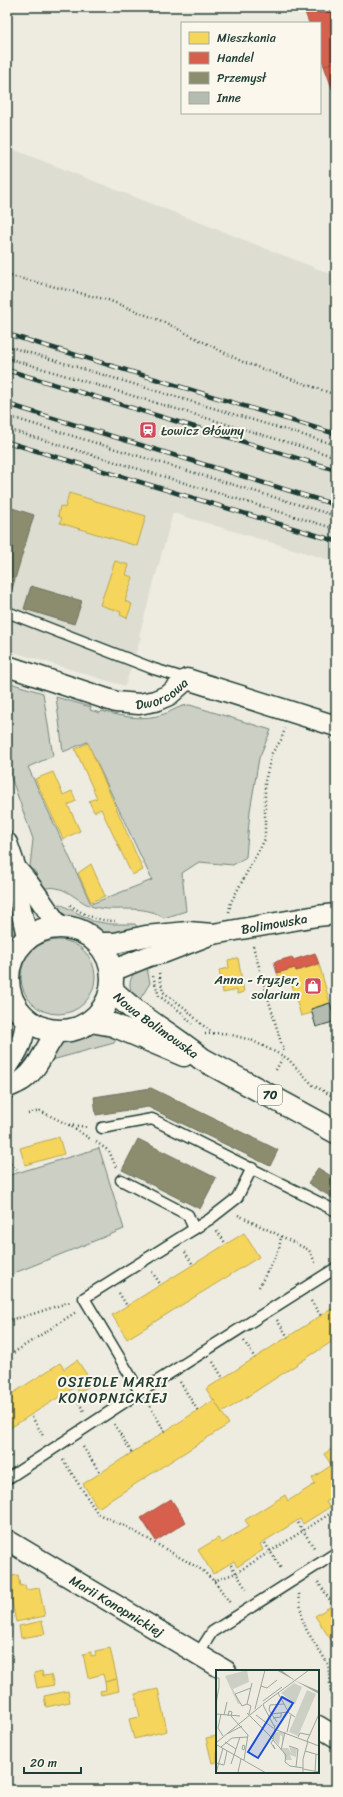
<svg xmlns="http://www.w3.org/2000/svg" width="343" height="1797" font-family="Sriracha,sans-serif">
  <style>
    .built { fill: #ddddd2 }
    .green { fill: #cbcfc4; stroke: #75867c }
    .homes { fill: #f6d55c; stroke: #b6a750 }
    .shops { fill: #d6604d; stroke: #9f5646 }
    .industry { fill: #8c8c6e; stroke: #6b745d }
    .building { fill: #b4bbb0; stroke: #1f3d34 }
    .lines { fill: none; stroke-linecap: round; stroke-linejoin: round }
    .lane-casing { stroke: #1f3d34; stroke-width: 13 }
    .street-casing { stroke: #1f3d34; stroke-width: 23 }
    .primary-casing { stroke: #1f3d34; stroke-width: 25 }
    .path { stroke: #1f3d34; stroke-width: 2.5; stroke-dasharray: 1 3; stroke-linecap: butt }
    .lane { stroke: #fbf7ec; stroke-width: 10 }
    .street { stroke: #fbf7ec; stroke-width: 20 }
    .primary { stroke: #fbf7ec; stroke-width: 22 }
    .rail-casing { stroke: #1f3d34; stroke-width: 4.5 }
    .rail { stroke: #fbf7ec; stroke-width: 3; stroke-dasharray: 9; stroke-linecap: butt }
    .labels { text-anchor: middle; dominant-baseline: central; stroke-width: 4; stroke-linejoin: round; paint-order: stroke }
    .shield { fill: #fbf7ec; stroke: #61756b; stroke-width: 1 }
    .shield-label { font-size: 12px; font-weight: bold; fill: #1f3d34 }
    .poi-label { font-size: 13px; fill: #1f3d34; stroke: #fbf7ec; text-anchor: start }
    .street-label { font-size: 13px; fill: #1f3d34; stroke: #fbf7ec }
    .neighbourhood-label { font-size: 14px; letter-spacing: 1px; fill: #1f3d34; stroke: #fbf7ec }
    .inset-road { fill: none; stroke: #9ba69c; stroke-width: 1 }
    .view { fill: #1d4ed8; fill-opacity: 0.15; stroke: #1d4ed8; stroke-width: 2 }
    .inset-edge { fill: none; stroke: #1f3d34; stroke-width: 2 }
  </style>
  <rect width="100%" height="100%" fill="#eeece1"/>
  <filter id="ink" filterUnits="userSpaceOnUse"><feTurbulence type="fractalNoise" baseFrequency=".025" numOctaves="2"/><feDisplacementMap in="SourceGraphic" scale="8" xChannelSelector="R" yChannelSelector="G"/><feConvolveMatrix kernelMatrix="1 2 1 2 8 2 1 2 1" color-interpolation-filters="sRGB"/></filter>
  <g filter="url(#ink)">
    <polygon class="built" points="7,147 336,276 336,562 173,513 139,636 141,637 125,686 7,650"/>
    <g class="green">
      <path d="M7,682l36,11 10,63 -25,11 63,137 61,-24 -65,-138 -24,10 -7,-55 35,10 -1,3 10,3 2,-2c20,6 42,10 62,3 9,-3 16,-9 26,-9l81,25 -12,28 -9,53 -4,46 -13,8 -34,-3 -17,11 4,38 -22,7c-21,-15 -47,-5 -70,-11 -18,-5 -30,-25 -51,-18l-7,-16 -6,-7 3,-27 -26,-73z"/>
      <polygon points="60,904 93,921 110,924 135,924 141,930 118,934 103,933 65,917 54,907"/>
      <polygon points="16,922 13,938 7,948 7,935"/>
      <circle cx="58" cy="977" r="37"/>
      <path d="M146,964l4,19 -13,21c-11,-19 -10,-28 9,-40z"/>
      <polygon points="7,1017 12,1027 13,1041 7,1038"/>
      <polygon points="90,1031 118,1035 114,1043 52,1060 47,1057 62,1041"/>
      <polygon points="99,1148 124,1229 7,1276 7,1176"/>
    </g>
    <g class="homes">
      <polygon points="69,493 146,516 137,546 60,523 62,518 58,516 60,506 65,508"/>
      <polygon points="115,561 129,565 126,575 133,577 125,601 132,604 127,618 120,615 121,612 100,605"/>
      <polygon points="88,743 143,870 132,875 101,809 94,812 89,801 97,798 75,749"/>
      <polygon points="53,772 63,795 72,791 76,801 68,805 80,831 63,839 35,779"/>
      <polygon points="91,864 105,896 91,902 78,873"/>
      <polygon points="238,958 244,992 237,994 237,990 223,993 219,970 229,968 228,960"/>
      <polygon points="319,964 330,1003 311,1009 312,1013 301,1016 291,982 281,985 277,973 295,968 296,971"/>
      <polygon points="59,1137 64,1154 25,1165 20,1148"/>
      <polygon points="244,1233 259,1257 127,1339 112,1315"/>
      <polygon points="336,1306 336,1339 222,1413 206,1389"/>
      <polygon points="77,1360 93,1384 79,1392 75,1387 7,1430 7,1397 60,1363 64,1369"/>
      <polygon points="214,1400 229,1424 98,1508 83,1484"/>
      <polygon points="336,1446 336,1472 324,1454"/>
      <polygon points="332,1465 336,1472 336,1496 326,1502 330,1507 303,1524 300,1519 260,1544 263,1550 237,1567 234,1561 213,1574 198,1550 218,1538 222,1543 249,1526 245,1520 285,1495 288,1501 315,1484 312,1478"/>
      <polygon points="18,1575 20,1586 25,1585 26,1590 39,1588 45,1616 16,1622 7,1577"/>
      <polygon points="336,1603 336,1641 333,1643 315,1616"/>
      <polygon points="42,1621 45,1634 21,1638 19,1626"/>
      <polygon points="110,1648 117,1679 105,1682 103,1674 88,1678 83,1654 91,1652 91,1656 96,1655 95,1651"/>
      <polygon points="42,1671 43,1676 51,1675 54,1685 37,1688 34,1673"/>
      <polygon points="117,1679 119,1691 101,1695 100,1691 106,1690 105,1682"/>
      <polygon points="158,1689 167,1731 134,1739 129,1719 140,1717 135,1694"/>
      <polygon points="68,1691 70,1702 46,1707 44,1696"/>
      <polygon points="217,1736 217,1762 212,1763 206,1738"/>
    </g>
    <g class="shops">
      <polygon points="303,7 336,7 336,61 324,66 320,54 320,23 309,23"/>
      <polygon points="336,61 336,99 324,66"/>
      <polygon points="315,953 319,964 296,971 295,968 277,973 274,962 292,957 293,960"/>
      <polygon points="171,1499 186,1522 156,1541 141,1518"/>
    </g>
    <g class="industry">
      <polygon points="9,507 34,515 12,589 7,588 7,513"/>
      <polygon points="31,586 82,601 74,624 24,609"/>
      <polygon points="151,1088 278,1150 270,1166 148,1107 96,1115 94,1097"/>
      <polygon points="138,1139 216,1178 200,1209 122,1170"/>
      <polygon points="318,1168 336,1179 336,1200 308,1183"/>
    </g>
    <polygon class="building" points="330,1003 336,1021 316,1027 311,1009"/>
    <g class="lines">
      <defs>
        <g id="lane">
          <polyline points="7,612 154,669 187,679"/>
          <polyline points="102,1128 152,1119 336,1211"/>
          <polyline points="121,1180 188,1215 194,1229"/>
          <polyline points="140,1392 84,1298 210,1219 237,1198 252,1168"/>
          <polyline points="7,1479 140,1392 336,1268"/>
          <polyline points="198,1654 212,1632 336,1553"/>
        </g>
        <g id="street">
          <path id="s1" d="M7,666l109,36 23,2 16,-3 14,-6 18,-16 149,47"/>
          <polyline points="7,843 16,869 16,886 27,937"/>
          <path d="M16,869c17,17 28,38 43,57"/>
          <path id="s2" d="M98,943h17l31,-7 42,-4 25,2 104,-18 19,-2"/>
          <polyline points="112,971 149,956 163,953 207,936"/>
          <path d="M7,1067c11,-15 18,-29 19,-48"/>
          <path d="M7,1088c5,-3 12,-5 17,-9 16,-12 21,-33 34,-48"/>
          <path id="s3" d="M7,1540l219,131"/>
          <polyline points="318,1726 336,1737"/>
        </g>
        <g id="primary">
          <circle cx="60" cy="979" r="52"/>
          <path id="s4" d="M111,989c27,28 62,46 91,70l134,73"/>
          <polyline points="91,1021 113,1025 184,1055"/>
        </g>
      </defs>
      <use href="#lane" class="lane-casing"/>
      <use href="#street" class="street-casing"/>
      <use href="#primary" class="primary-casing"/>
      <g class="path">
        <polyline points="7,275 108,300 164,322 243,362 336,395"/>
        <polyline points="7,346 336,445"/>
        <polyline points="7,358 336,457"/>
        <polyline points="7,416 336,516"/>
        <polyline points="7,429 336,529"/>
        <path d="M70,905c14,10 28,16 45,16"/>
        <polyline points="229,912 231,902 265,839 265,781 272,753 281,740 285,729"/>
        <polyline points="253,946 284,1053"/>
        <polyline points="159,973 163,992 185,1008 201,1024 212,1032"/>
        <polyline points="153,976 159,996 181,1012 192,1024"/>
        <polyline points="205,1034 224,1033 251,1040 287,1058 313,1085 336,1098"/>
        <polyline points="276,1070 282,1059"/>
        <polyline points="28,1114 40,1111 69,1125 92,1140"/>
        <polyline points="69,1125 88,1127"/>
        <polyline points="96,1142 109,1151 116,1167"/>
        <polyline points="7,1164 10,1163 19,1172"/>
        <polyline points="238,1215 309,1250 316,1264"/>
        <polyline points="217,1231 226,1244"/>
        <polyline points="185,1252 193,1265"/>
        <polyline points="152,1272 161,1285"/>
        <polyline points="259,1287 279,1249 281,1237"/>
        <polyline points="119,1293 127,1306"/>
        <polyline points="311,1301 321,1316"/>
        <polyline points="7,1320 23,1317 70,1302"/>
        <polyline points="277,1320 288,1337"/>
        <polyline points="244,1341 255,1358"/>
        <polyline points="7,1357 76,1312"/>
        <polyline points="213,1362 223,1378"/>
        <polyline points="180,1382 198,1411"/>
        <polyline points="72,1393 84,1411"/>
        <polyline points="148,1403 165,1432"/>
        <polyline points="32,1417 44,1437"/>
        <polyline points="114,1424 132,1453"/>
        <polyline points="83,1447 100,1473"/>
        <polyline points="7,1449 12,1458"/>
        <polyline points="63,1460 98,1514 125,1526 202,1570 216,1583 230,1603"/>
        <polyline points="298,1523 315,1549"/>
        <polyline points="265,1543 282,1570"/>
        <polyline points="231,1565 248,1592"/>
        <polyline points="214,1581 236,1573 336,1510"/>
        <polyline points="318,1582 333,1605"/>
        <polyline points="299,1594 302,1618 307,1631 328,1664 332,1705"/>
      </g>
      <use href="#lane" class="lane"/>
      <use href="#street" class="street"/>
      <use href="#primary" class="primary"/>
      <defs>
        <g id="rail">
          <polyline points="7,334 336,434"/>
          <polyline points="7,370 336,470"/>
          <polyline points="7,404 336,505"/>
          <polyline points="7,442 336,541"/>
        </g>
      </defs>
      <use href="#rail" class="rail-casing"/>
      <use href="#rail" class="rail"/>
    </g>
  </g>
  <defs>
    <symbol id="station-square" viewBox="-11 -11 22 22"><rect x="-9" y="-9" width="18" height="18" rx="4" fill="#d1495b" stroke="#fbf7ec"/><path d="M-3-6H3Q5-6 5-4V2Q5 4 3 4L4.5 6H3L1.5 4h-3L-3 6H-4.5L-3 4Q-5 4-5 2V-4Q-5-6-3-6ZM-3.5-4v3h7v-3ZM-3.5 1v1.5H-2V1ZM2 1v1.5H3.5V1Z" fill="#fff"/></symbol>
    <symbol id="shop-square" viewBox="-11 -11 22 22"><rect x="-9" y="-9" width="18" height="18" rx="4" fill="#d1495b" stroke="#fbf7ec"/><path d="M-5-2.5h2.3a2.7 3.5 0 0 1 5.4 0H5L5.5 6h-11ZM-1.5-2.5h3a1.5 2.3 0 0 0-3 0Z" fill="#fff"/></symbol>
  </defs>
  <g fill-rule="evenodd">
    <use href="#station-square" x="138" y="420" width="20" height="20"/>
    <use href="#shop-square" x="303" y="976" width="20" height="20"/>
  </g>
  <g class="labels">
    <rect class="shield" x="258" y="1085" width="24" height="20" rx="3"/>
    <g class="shield-label">
      <text x="270" y="1095">70</text>
    </g>
    <g class="poi-label">
      <text x="161" y="430">Łowicz Główny</text>
      <text x="300" y="979" text-anchor="end">Anna - fryzjer,<tspan x="300" dy="15">solarium</tspan></text>
    </g>
    <g class="street-label">
      <text stroke="none"><textPath href="#s1" startOffset="163">Dworcowa</textPath></text>
      <text stroke="none"><textPath href="#s2" startOffset="178">Bolimowska</textPath></text>
      <text stroke="none"><textPath href="#s4" startOffset="58">Nowa Bolimowska</textPath></text>
      <text stroke="none"><textPath href="#s3" startOffset="128">Marii Konopnickiej</textPath></text>
    </g>
    <g class="neighbourhood-label">
      <text x="113" y="1382">OSIEDLE MARII<tspan x="113" dy="16">KONOPNICKIEJ</tspan></text>
    </g>
  </g>
  <g transform="translate(216 1670)">
    <rect width="103" height="103" fill="#eeece1"/>
    <path d="M31,0l2,12 -16,7 7,15h-2l-13,-28zM78,13l8,4 -7,17 -14,-11zM91,20l9,4 -18,42 -9,-4zM59,62h9l-2,16h6l4,6 -3,-7 8,2 -1,8 -6,-2 2,5h-6l-4,-10v-14l-2,-1 -1,10 -5,-5z" fill="#cbcfc4"/>
    <path d="M60,0h5l15,11 23,10v3z" fill="#9fa89f"/>
    <path class="inset-road" d="M0,8h3v9l-3,17M45,16l6,2 10,-8M62,23l11,20 6,4M47,31l19,-14M31,34l-5,2 -7,-12 16,-6M48,37l-1,-3 46,-34M48,37l10,19M39,39l10,-39M31,43l26,26M0,44l24,2M5,44l-3,14 5,8M33,44l2,-8 -4,-2 5,-21M55,44l17,-2M8,45l3,-13M40,45l17,13M12,46l1,-5 3,1 -1,4M15,46l17,19 -4,25M57,48l8,-1v-4M61,52l-8,-12 1,-5 14,-1M59,55l-1,4 45,17M59,59l-2,11 13,15 -1,7 5,4 13,2M71,62l4,-17M11,64l15,-8M82,67l2,-4 10,2M91,71l12,-27M1,72l45,-37M9,72l11,7M1,75l49,28M27,75l2,1 -1,4 -2,-1zM57,75l2,4 -4,-6 2,-3M73,76l9,3 -2,18M5,77l11,-9 16,-1M65,80l4,-18M89,81l14,4M0,93l8,2 3,-14M15,94l9,-27M87,99l16,3M22,102l3,-13M0,103l7,-25M87,103v-14l5,-18M99,103l1,-19"/>
    <path class="view" d="M66,27l11,6 -35,55 -10,-6z"/>
    <rect width="103" height="103" class="inset-edge"/>
  </g>
  <rect width="343" height="1797" fill="none" stroke="#fbf7ec" stroke-width="24"/>
  <rect x="12" y="12" width="319" height="1773" fill="none" stroke="#1f3d34" stroke-width="1.5" filter="url(#ink)"/>
  <rect x="181" y="22" width="140" height="92" fill="#fbf7ec" stroke="#a3ada2"/>
  <rect x="189" y="32" width="20" height="12" fill="#f6d55c" stroke="#a3ada2"/>
  <text x="217" y="42" font-size="12" fill="#1f3d34">Mieszkania</text>
  <rect x="189" y="52" width="20" height="12" fill="#d6604d" stroke="#a3ada2"/>
  <text x="217" y="62" font-size="12" fill="#1f3d34">Handel</text>
  <rect x="189" y="72" width="20" height="12" fill="#8c8c6e" stroke="#a3ada2"/>
  <text x="217" y="82" font-size="12" fill="#1f3d34">Przemysł</text>
  <rect x="189" y="92" width="20" height="12" fill="#b4bbb0" stroke="#a3ada2"/>
  <text x="217" y="102" font-size="12" fill="#1f3d34">Inne</text>
  <path d="M24 1767v6h57v-6" fill="none" stroke="#1f3d34" stroke-width="2"/>
  <text x="30" y="1767" font-size="12" fill="#1f3d34" stroke="#fbf7ec" stroke-width="3" paint-order="stroke">20 m</text>
</svg>
